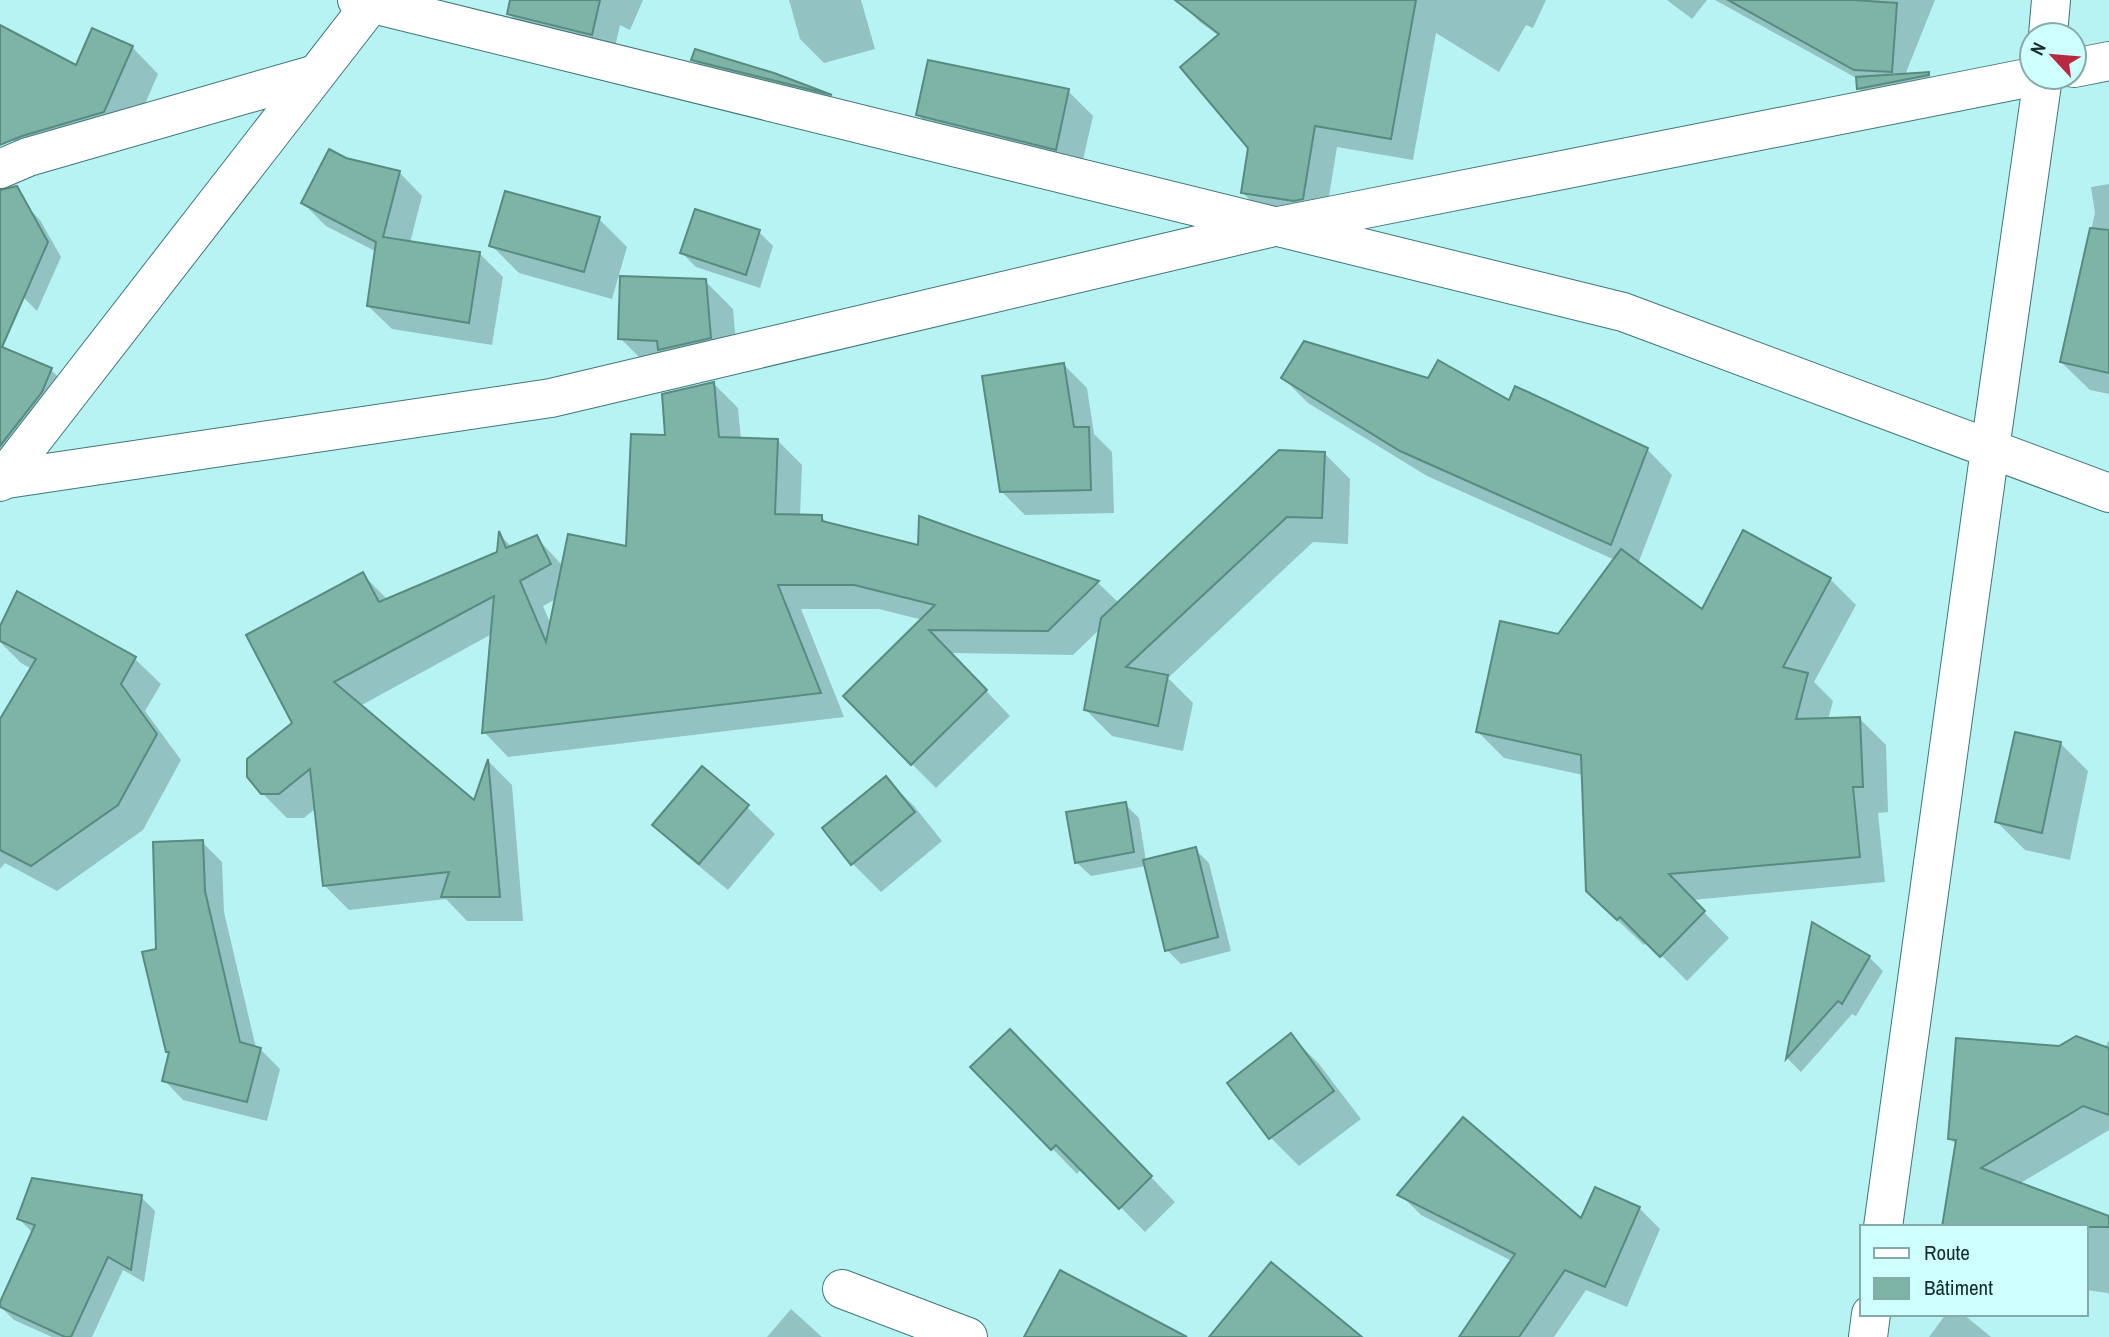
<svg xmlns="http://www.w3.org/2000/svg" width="2109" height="1337" font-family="'Archivo Narrow',sans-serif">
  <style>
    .shadow { fill: #0003; fill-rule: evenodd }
    .building { fill: #7eb4a6; stroke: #578b7f; stroke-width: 2 }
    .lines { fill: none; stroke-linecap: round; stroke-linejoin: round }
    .street-casing { stroke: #3e7678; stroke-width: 40 }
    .street { stroke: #fff; stroke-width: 38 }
  </style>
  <rect width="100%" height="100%" fill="#b8f3f4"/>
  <g class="shadow">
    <polygon points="514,0 643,0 630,30 620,25 613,56 530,35 509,14"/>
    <polygon points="789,0 861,0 875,49 824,63 800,39"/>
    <polygon points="1178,0 1546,0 1533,28 1526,25 1499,72 1436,33 1413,160 1337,147 1325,221 1265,215 1243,193 1250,147 1219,36 1200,22"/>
    <polygon points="1667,0 1707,0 1692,19"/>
    <polygon points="1715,0 1935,0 1905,75 1928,74 1943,88 1873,103 1859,89 1858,79"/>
    <polygon points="0,27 77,67 132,47 158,74 130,139 39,166 12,139 0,121"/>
    <polygon points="693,59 773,74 831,96 855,120 721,87"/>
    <polygon points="1068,91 1093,116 1080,173 942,139 918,115"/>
    <polygon points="399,172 422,196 410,243 480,254 503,277 492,345 392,329 368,306 377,252 326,226 303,203"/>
    <polygon points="2109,184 2109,394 2090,390 2061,362 2095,213 2091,187"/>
    <polygon points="26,205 40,220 61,257 37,311 24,298 15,281 0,287 0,219"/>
    <polygon points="599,219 627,247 612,299 519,273 491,245"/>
    <polygon points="759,232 773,246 760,288 696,267 682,253"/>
    <polygon points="705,281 733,309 738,366 648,366 620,338"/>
    <polygon points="19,357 51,370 76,394 0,472 0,371"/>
    <polygon points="1064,365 1087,388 1094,434 1112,452 1114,513 1025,515 1002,492"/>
    <polygon points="1283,378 1510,402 1647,449 1672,475 1638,564 1702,611 1830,579 1856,605 1814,682 1833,701 1828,720 1860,719 1886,745 1888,812 1878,813 1885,882 1692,900 1729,938 1687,981 1647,941 1644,945 1614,917 1583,775 1504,758 1478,732 1559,636 1615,560 1427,476 1308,403"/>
    <path d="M714,384l24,24 3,32 37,1 24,24 -2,51h21l8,9 91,22v-28l178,64 21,20 205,-150 26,26 -2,65 -35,-2 -145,136 25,25 -10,48 -71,-15 -26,-26 15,-82 -28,27 -123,-2 60,63 -74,72 -24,-24 11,-144 -44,-11h-78l43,108 -336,40 -24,-25 8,-98 -132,72 115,97 14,-41 23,23 11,136h-56l-21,-22 -97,11 -24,-24 -9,-78 -12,10h-17l-25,-25 101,-218 24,24 112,-46 1,-18 12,12 24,-10 27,29 65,-18 39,-111zM556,599l-5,26 -8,-19z"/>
    <polygon points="18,594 135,659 161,684 145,711 181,760 143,830 57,891 5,863 0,869 0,723 32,669 21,663 0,642 0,629"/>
    <polygon points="2060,743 2088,771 2070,860 2025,850 1997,822"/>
    <polygon points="886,779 914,806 942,841 881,892 853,864 824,829"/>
    <polygon points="1125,804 1139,818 1146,861 1195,849 1209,863 1231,951 1181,964 1167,950 1146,866 1091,876 1076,862"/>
    <polygon points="747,807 775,834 728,890 683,853 655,825"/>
    <polygon points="202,842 222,862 224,912 256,1048 260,1049 280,1069 267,1121 183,1100 164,1080 170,1054 167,1051"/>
    <polygon points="1813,925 1869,957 1883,971 1856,1016 1852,1014 1801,1072 1788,1059"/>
    <polygon points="1291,1036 1319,1064 1361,1119 1299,1166 1271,1138"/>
    <polygon points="2109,1040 2109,1130 2019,1184 2109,1218 2109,1295 2108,1293 2086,1290 2086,1227 1944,1227 1957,1145 1950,1139 2092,1073"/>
    <polygon points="1034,1056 1175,1202 1145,1232 1082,1168 1077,1174 973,1067"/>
    <polygon points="1400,1194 1582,1221 1639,1208 1660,1229 1627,1307 1586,1290 1554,1337 1461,1337 1512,1261 1421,1215"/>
    <polygon points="141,1197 155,1211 144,1282 123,1270 92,1337 52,1337 14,1320 0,1306 33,1233 19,1219"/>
    <polygon points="791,1309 822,1337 767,1337"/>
    <polygon points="1946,1314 1963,1314 1991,1337 1929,1337"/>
  </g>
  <g class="building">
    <polygon points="510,0 600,0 592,35 507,14"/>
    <polygon points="1175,0 1416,0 1391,139 1315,126 1303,199 1294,201 1241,193 1248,148 1180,67 1219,34"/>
    <polygon points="1728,0 1854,0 1897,3 1892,72 1854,70"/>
    <polygon points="0,25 76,65 92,28 133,46 104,112 22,136 0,145"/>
    <polygon points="695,49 774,73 832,95 691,60"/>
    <polygon points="928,60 1069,89 1056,150 916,115"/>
    <polygon points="1929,72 1929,75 1857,89 1856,77"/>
    <polygon points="329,149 346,158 400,171 383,237 480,252 469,323 367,306 376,242 301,203"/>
    <polygon points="17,186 48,242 2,347 52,368 42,392 0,446 0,190"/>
    <polygon points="505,191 600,217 584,272 489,246"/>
    <polygon points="695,209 760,230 746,275 680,253"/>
    <polygon points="2090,228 2109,230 2109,373 2060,362"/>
    <polygon points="620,276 706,279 711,338 658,350 657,341 618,339"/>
    <polygon points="1304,341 1428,378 1438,360 1509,400 1515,386 1648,448 1611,545 1400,451 1281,378"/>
    <polygon points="1064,363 1074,427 1089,427 1091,490 1000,492 982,376"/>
    <polygon points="714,382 719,437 778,439 775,514 822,515 822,521 918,545 919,516 1099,581 1048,631 929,630 987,690 911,765 843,696 935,605 854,585 778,585 821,693 482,733 494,596 334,682 474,800 488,759 500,897 441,897 449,872 323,886 310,769 279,794 261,794 247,777 247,759 292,723 246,635 363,572 379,602 497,552 499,531 506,548 537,535 551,564 520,581 546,642 568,534 626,546 631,434 665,435 662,394"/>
    <polygon points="1279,450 1325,452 1322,518 1287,517 1126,667 1168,675 1158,726 1084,710 1101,618"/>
    <polygon points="1743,530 1831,578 1783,667 1808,673 1796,719 1860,717 1863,787 1853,787 1860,857 1669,874 1705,911 1660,957 1620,917 1617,920 1586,891 1581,755 1476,732 1500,621 1558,634 1621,549 1702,609"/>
    <polygon points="17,591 136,657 121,684 157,734 118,805 31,866 0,850 0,719 36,659 0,641 0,626"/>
    <polygon points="2015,732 2061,742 2042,833 1995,822"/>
    <polygon points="702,766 749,805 699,864 652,825"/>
    <polygon points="886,776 915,812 851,865 822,828"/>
    <polygon points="1126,802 1134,852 1075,863 1066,812"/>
    <polygon points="203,840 205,891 240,1042 261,1048 247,1102 162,1081 169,1052 166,1052 142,952 156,949 153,842"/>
    <polygon points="1196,847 1218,937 1165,951 1143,860"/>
    <polygon points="1812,922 1870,956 1842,1004 1838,1001 1786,1059"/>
    <polygon points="1010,1029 1152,1176 1119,1209 1056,1145 1051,1150 970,1067"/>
    <polygon points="1291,1033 1334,1091 1269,1139 1227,1083"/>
    <polygon points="2076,1036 2109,1048 2109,1115 2083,1106 1981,1168 2109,1216 2109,1227 1942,1227 1956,1140 1948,1139 1956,1038 2059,1046"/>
    <polygon points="1463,1117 1581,1218 1595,1187 1640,1207 1605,1287 1565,1270 1519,1337 1459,1337 1515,1254 1397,1195"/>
    <polygon points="32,1178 142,1195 131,1270 108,1257 71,1337 65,1337 0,1307 0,1302 35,1225 17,1219"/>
    <polygon points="1271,1262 1362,1337 1209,1337"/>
    <polygon points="1060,1270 1187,1337 1024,1337"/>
  </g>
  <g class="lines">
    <defs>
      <g id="street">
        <polyline points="357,0 1623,312 2109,493"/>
        <polyline points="2048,35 2051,0"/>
        <polyline points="2074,68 2109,61"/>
        <polyline points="0,169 28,157 316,74"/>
        <polyline points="0,480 551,398 1274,227 2032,77"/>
        <polyline points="0,482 374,0"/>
        <polyline points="1883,1227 1990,449 2043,77"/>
        <polyline points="842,1289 968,1337"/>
        <polyline points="1868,1337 1871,1314"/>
      </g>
    </defs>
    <use href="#street" class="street-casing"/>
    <use href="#street" class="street"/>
  </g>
  <rect x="1860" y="1225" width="228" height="91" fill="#cffefe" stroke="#85aaaa" stroke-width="2"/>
  <rect x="1874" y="1248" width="35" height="10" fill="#ffffff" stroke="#85aaaa" stroke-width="2"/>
  <text x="1924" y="1260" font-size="21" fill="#152d2d">Route</text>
  <rect x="1874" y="1278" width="35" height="21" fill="#7eb4a6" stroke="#85aaaa" stroke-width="2"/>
  <text x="1924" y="1295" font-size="21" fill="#152d2d">Bâtiment</text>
  <g transform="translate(2053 56) rotate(296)"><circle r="33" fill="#cffefe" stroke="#85aaaa" stroke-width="2"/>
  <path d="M0-5L12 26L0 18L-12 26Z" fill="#b92840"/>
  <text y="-10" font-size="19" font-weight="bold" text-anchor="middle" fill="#152d2d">N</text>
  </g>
</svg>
